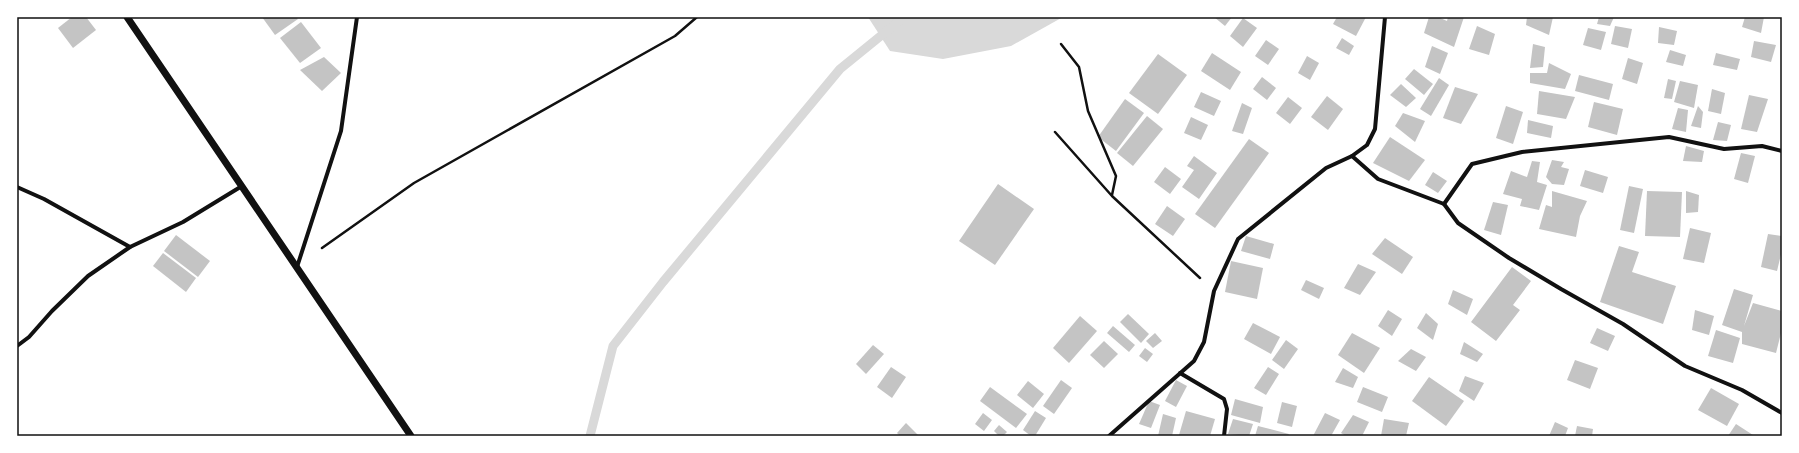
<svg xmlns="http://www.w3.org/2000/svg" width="1799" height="453" font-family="'Sofia Sans Condensed',sans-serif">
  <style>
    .water { fill: #d9d9d9 }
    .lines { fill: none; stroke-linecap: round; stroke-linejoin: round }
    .stream { stroke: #d9d9d9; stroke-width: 9 }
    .building { fill: #c4c4c4 }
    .path { stroke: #111; stroke-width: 2.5 }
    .minor { stroke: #111; stroke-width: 4 }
    .tertiary { stroke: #111; stroke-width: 7 }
    .neatline { fill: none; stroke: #111; stroke-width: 1.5 }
  </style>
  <rect width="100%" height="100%" fill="#fff"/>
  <polygon class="water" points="868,17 1063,17 1011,46 943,59 890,51"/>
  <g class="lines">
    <polyline class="stream" points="590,436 613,346 663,282 840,69 904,17"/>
  </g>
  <g class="building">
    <polygon points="72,17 86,17 96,30 73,48 58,28"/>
    <polygon points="262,17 296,17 298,19 275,35"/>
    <polygon points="1214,17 1232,17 1225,26"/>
    <polygon points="1337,17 1366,17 1356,36 1333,24"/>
    <polygon points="1429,17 1438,17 1447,21 1448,17 1464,17 1454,47 1424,33"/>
    <polygon points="1527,17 1553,17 1549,35 1526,25"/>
    <polygon points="1599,17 1614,17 1610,26 1597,24"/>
    <polygon points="1745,17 1764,17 1761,33 1742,27"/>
    <polygon points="1243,18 1257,28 1243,47 1230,36"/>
    <polygon points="301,22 321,48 300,63 280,38"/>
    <polygon points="1477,26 1495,34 1489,55 1469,49"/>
    <polygon points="1615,26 1632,29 1628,48 1611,44"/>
    <polygon points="1659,27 1677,31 1674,45 1658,43"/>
    <polygon points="1588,28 1606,32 1601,50 1583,45"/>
    <polygon points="1342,38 1354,46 1349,55 1336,48"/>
    <polygon points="1266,40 1279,49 1268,65 1255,56"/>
    <polygon points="1754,41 1776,45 1771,62 1751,57"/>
    <polygon points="1533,44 1545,47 1543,67 1530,68"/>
    <polygon points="1432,46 1448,53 1440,74 1425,67"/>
    <polygon points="1670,50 1686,55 1683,66 1666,62"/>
    <polygon points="1212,53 1241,72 1230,90 1201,71"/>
    <polygon points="1716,53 1740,59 1737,70 1713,65"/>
    <polygon points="1158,54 1187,75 1158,114 1129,93"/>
    <polygon points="1307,56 1319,63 1310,80 1298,73"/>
    <polygon points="324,57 341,73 322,91 300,70"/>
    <polygon points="1628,58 1643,63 1637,84 1622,79"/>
    <polygon points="1549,63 1571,74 1565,89 1530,83 1530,73 1547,73"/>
    <polygon points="1414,69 1433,84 1424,95 1405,79"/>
    <polygon points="1579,75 1613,84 1609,100 1575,91"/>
    <polygon points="1262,77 1276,88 1267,100 1253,89"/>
    <polygon points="1439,78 1449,85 1431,116 1420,109"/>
    <polygon points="1668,79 1676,81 1672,99 1664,98"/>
    <polygon points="1680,81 1698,85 1694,108 1674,102"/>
    <polygon points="1401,84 1416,98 1406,107 1390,95"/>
    <polygon points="1455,87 1478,94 1461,124 1443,118"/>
    <polygon points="1712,89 1725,93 1721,114 1708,111"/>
    <polygon points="1539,91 1575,97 1566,119 1537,114"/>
    <polygon points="1201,92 1221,101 1214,116 1194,107"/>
    <polygon points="1749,95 1768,99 1757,132 1741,129"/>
    <polygon points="1327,96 1343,109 1328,130 1311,117"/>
    <polygon points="1288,97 1302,108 1290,124 1276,113"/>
    <polygon points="1125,99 1144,113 1116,151 1098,137"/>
    <polygon points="1594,102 1623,109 1617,135 1588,127"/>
    <polygon points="1242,103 1252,108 1243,134 1232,131"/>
    <polygon points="1506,106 1523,112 1513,144 1496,138"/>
    <polygon points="1698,106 1703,112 1701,128 1691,126"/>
    <polygon points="1678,108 1688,110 1686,132 1672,129"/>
    <polygon points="1403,113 1425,121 1415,142 1395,126"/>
    <polygon points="1147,116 1163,129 1133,166 1117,153"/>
    <polygon points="1191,117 1208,125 1201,140 1184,133"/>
    <polygon points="1528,120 1553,126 1551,138 1527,133"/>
    <polygon points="1718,122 1731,125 1727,141 1713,140"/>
    <polygon points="1390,137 1425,160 1409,181 1373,163"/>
    <polygon points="1249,139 1269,153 1215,228 1195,214"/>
    <polygon points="1686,146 1704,151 1702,162 1683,161"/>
    <polygon points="1741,153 1755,156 1748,183 1734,179"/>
    <polygon points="1194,156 1217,173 1199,199 1182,187 1194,170 1187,166"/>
    <polygon points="1552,160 1564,162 1561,167 1569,169 1564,185 1552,184 1546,177"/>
    <polygon points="1532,161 1540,162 1537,182 1547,185 1539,210 1520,206 1522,199 1503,194 1511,171 1527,177"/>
    <polygon points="1165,167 1181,179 1170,194 1154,182"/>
    <polygon points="1585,170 1608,177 1603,193 1580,186"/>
    <polygon points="1433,172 1447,181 1438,193 1425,185"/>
    <polygon points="998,184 1034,209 995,265 959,241"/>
    <polygon points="1629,186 1643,189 1634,233 1620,230"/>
    <polygon points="1552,191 1587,201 1580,216 1576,237 1539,229 1546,205 1552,207"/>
    <polygon points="1647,191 1682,192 1680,237 1645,236"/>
    <polygon points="1686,191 1699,195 1698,212 1686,213"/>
    <polygon points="1493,202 1508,205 1501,235 1484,230"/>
    <polygon points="1167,206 1185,219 1173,236 1155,224"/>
    <polygon points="1690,228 1711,233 1704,263 1683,259"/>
    <polygon points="1768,234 1782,236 1782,250 1777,271 1761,267"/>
    <polygon points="176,235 210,261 198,277 164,251"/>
    <polygon points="1246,236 1274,244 1270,259 1241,251"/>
    <polygon points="1385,238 1413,257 1402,274 1372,254"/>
    <polygon points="1619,246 1639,252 1632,272 1676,286 1663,324 1600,302"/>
    <polygon points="163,253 196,278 186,292 153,266"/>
    <polygon points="1231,261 1263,268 1257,299 1225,292"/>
    <polygon points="1358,264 1376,272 1360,295 1344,288"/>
    <polygon points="1512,267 1531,281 1513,305 1520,310 1496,341 1471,322"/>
    <polygon points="1306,280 1324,288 1319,299 1301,290"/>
    <polygon points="1734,289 1753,295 1744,326 1753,303 1782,311 1782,329 1776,353 1742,344 1742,332 1722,325"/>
    <polygon points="1453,290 1473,299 1467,315 1448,304"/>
    <polygon points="1388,310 1402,319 1392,336 1378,326"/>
    <polygon points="1695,310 1714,316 1709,335 1692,330"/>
    <polygon points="1426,313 1438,324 1433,340 1417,328"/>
    <polygon points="1128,314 1149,334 1141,343 1120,322"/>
    <polygon points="1080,316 1097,331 1069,363 1053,348"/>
    <polygon points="1253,323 1280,337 1271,354 1244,339"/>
    <polygon points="1113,326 1135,345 1129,352 1107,333"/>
    <polygon points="1597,328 1615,336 1608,351 1590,343"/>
    <polygon points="1716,330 1740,338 1733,363 1708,356"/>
    <polygon points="1155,333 1162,341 1153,348 1146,341"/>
    <polygon points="1352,333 1380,348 1364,373 1338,355"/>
    <polygon points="1286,340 1298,349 1284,369 1272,360"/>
    <polygon points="1104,341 1118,354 1104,368 1090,355"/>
    <polygon points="1464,342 1483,354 1477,362 1460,354"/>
    <polygon points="873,345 884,354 866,374 856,364"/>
    <polygon points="1145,348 1153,354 1147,362 1139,356"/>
    <polygon points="1411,349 1426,357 1416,371 1398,361"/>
    <polygon points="1575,360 1598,368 1590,389 1567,380"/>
    <polygon points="891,367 906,377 892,398 877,387"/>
    <polygon points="1268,367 1279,374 1266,395 1254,388"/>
    <polygon points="1343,368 1358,377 1353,388 1335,382"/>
    <polygon points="1465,376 1484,383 1474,401 1459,391"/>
    <polygon points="1429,377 1464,401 1446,426 1412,401"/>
    <polygon points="1061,380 1072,388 1054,414 1043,406"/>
    <polygon points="1176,380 1187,386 1176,407 1165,401"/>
    <polygon points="1028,381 1044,394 1033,408 1017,395"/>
    <polygon points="990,387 1027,414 1016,428 980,401"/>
    <polygon points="1363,387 1388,397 1382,412 1357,402"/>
    <polygon points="1711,388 1739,404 1727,426 1698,410"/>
    <polygon points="1235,399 1263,407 1260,423 1231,415"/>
    <polygon points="1149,401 1160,405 1151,428 1139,424"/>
    <polygon points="1282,402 1297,406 1292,427 1277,423"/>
    <polygon points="1035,411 1046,418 1035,436 1031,436 1023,430"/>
    <polygon points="1186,411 1215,419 1210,436 1179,435"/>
    <polygon points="983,413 992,420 984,431 975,424"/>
    <polygon points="1325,413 1340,420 1331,436 1313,436"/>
    <polygon points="1163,414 1176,418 1172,436 1158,436"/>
    <polygon points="1353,415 1369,422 1362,436 1346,436 1341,433"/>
    <polygon points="1233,419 1253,424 1249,436 1228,434"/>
    <polygon points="1384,419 1409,423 1406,436 1381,436"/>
    <polygon points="1555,422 1568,428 1565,436 1549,436"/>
    <polygon points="906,423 919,436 900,436 897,433"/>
    <polygon points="1736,424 1753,435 1752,436 1728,436"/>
    <polygon points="999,425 1007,432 1003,436 999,436 994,431"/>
    <polygon points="1258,426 1289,434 1288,436 1255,436"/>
    <polygon points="1577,426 1593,429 1592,436 1575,436"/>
  </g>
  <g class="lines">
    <g class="path">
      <polyline points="1061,44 1079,67 1088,111 1116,176 1112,195"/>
      <polyline points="1055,132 1112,196 1200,278"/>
      <polyline points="322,248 414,183 675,36 697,17"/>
    </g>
    <g class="minor">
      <polyline points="1352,156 1378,179 1444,204 1458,223 1509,258 1561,289 1623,324 1685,366 1742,390 1782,413"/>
      <polyline points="17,187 44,199 130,247"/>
      <polyline points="1444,204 1472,164 1522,152 1669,137 1724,149 1762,146 1782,151"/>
      <polyline points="297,267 341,131 357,17"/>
      <polyline points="17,346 29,337 52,311 88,276 130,247 183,222 242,186"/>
      <polyline points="1180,373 1224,399 1227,409 1224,436"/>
      <polyline points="1109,436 1194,361 1204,342 1214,291 1238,239 1326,168 1352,156 1367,145 1375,129 1385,17"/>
    </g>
    <polyline class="tertiary" points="127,17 411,436"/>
  </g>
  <rect width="1799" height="453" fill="none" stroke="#ffffff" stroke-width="36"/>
  <rect x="18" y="18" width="1763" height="417" class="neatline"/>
</svg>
